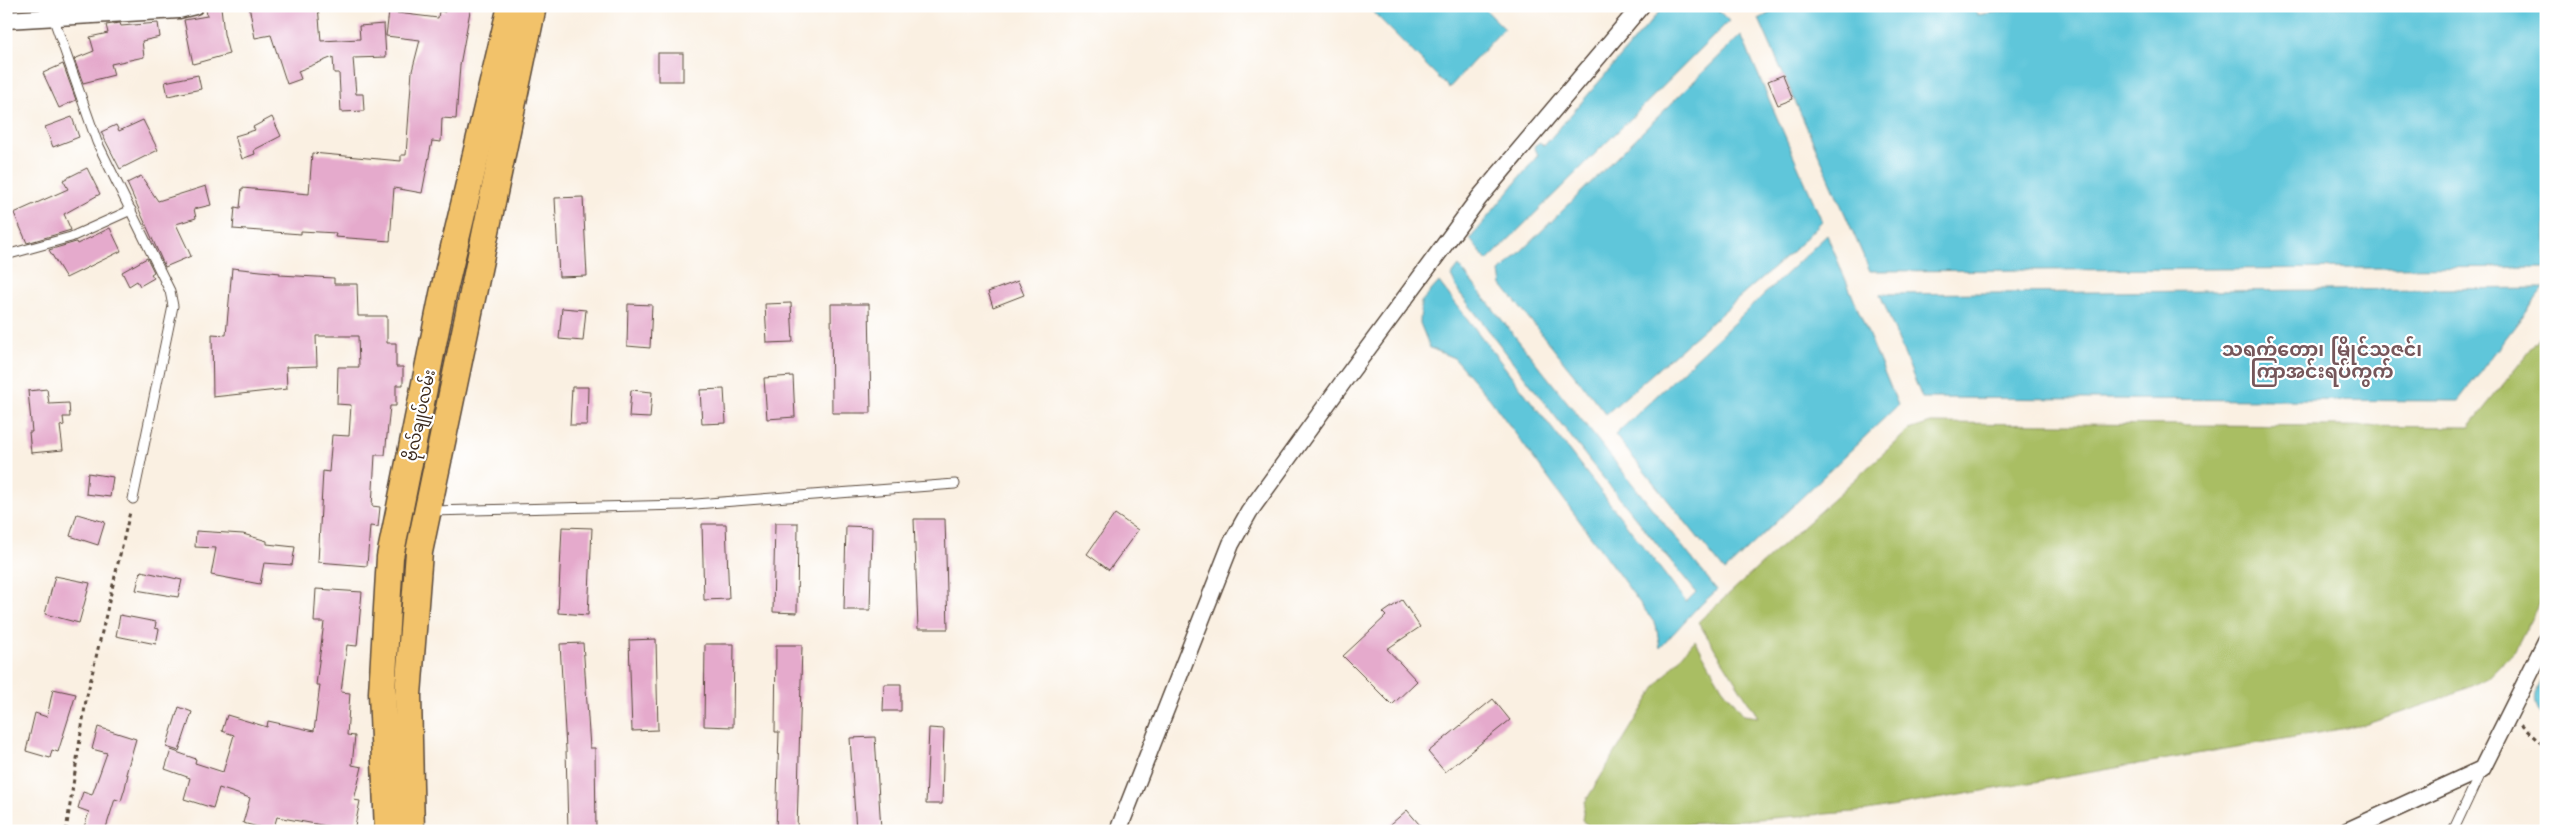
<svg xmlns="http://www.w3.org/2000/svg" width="2552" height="837" font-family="Mali,'Noto Sans Myanmar',sans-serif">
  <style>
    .green { fill: #a9be63; stroke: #727440 }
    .water { fill: #5ec6da; stroke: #4c787c }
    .building { fill: #e5aacc }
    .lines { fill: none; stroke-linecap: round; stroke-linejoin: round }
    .service-casing { stroke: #58483b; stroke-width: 11 }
    .minor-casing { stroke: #58483b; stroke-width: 19 }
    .primary-casing { stroke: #58483b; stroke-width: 29 }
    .path { stroke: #58483b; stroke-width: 3; stroke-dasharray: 4 4; stroke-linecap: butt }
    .service { stroke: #fff; stroke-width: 9 }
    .minor { stroke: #fff; stroke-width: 16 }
    .primary { stroke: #f2c26a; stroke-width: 26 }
    .labels { text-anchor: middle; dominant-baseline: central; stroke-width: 4.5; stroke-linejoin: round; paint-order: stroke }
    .street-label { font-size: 16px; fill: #3b2a1e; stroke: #fff }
    .quarter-label { font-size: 19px; font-weight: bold; fill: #76575b; stroke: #fff }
  </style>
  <rect width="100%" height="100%" fill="#fff"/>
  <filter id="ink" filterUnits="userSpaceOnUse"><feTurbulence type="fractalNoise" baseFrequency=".02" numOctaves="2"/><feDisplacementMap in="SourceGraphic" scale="10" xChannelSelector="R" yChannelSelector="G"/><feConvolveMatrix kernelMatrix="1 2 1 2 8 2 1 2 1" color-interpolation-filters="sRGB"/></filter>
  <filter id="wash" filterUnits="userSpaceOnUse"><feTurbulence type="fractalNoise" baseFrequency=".0096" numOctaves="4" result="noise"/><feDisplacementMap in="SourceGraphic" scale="20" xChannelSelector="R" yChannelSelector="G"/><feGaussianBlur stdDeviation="1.12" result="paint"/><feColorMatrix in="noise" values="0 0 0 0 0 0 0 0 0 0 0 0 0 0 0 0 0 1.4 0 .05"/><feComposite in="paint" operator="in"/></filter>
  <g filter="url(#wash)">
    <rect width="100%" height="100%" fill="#faf0e2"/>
    <polygon class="green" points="2546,331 2546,589 2515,651 2488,678 2439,700 2364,725 1867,811 1607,830 1592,829 1582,820 1585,802 1657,685 1695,640 1722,687 1744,715 1758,717 1698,622 1909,430 1931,423 2469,427"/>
    <g class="water">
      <polygon points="1367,6 1482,6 1504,28 1449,88"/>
      <polygon points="1664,6 1714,6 1729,21 1487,261 1470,239 1538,155 1534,146 1540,142 1544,146"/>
      <polygon points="1782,6 1975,6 1977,15 2037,6 2546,6 2546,267 1870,271 1759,19"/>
      <polygon points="1741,35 1822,221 1793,251 1606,414 1502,285 1500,272"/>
      <polygon points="1827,235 1898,405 1725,571 1615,435"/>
      <polygon points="1459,266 1717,590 1694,611 1660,648 1656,625 1490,399 1454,358 1430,348 1420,323 1421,302 1439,282 1686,602 1696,592 1592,464 1459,292 1451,276"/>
      <polygon points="2544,288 2458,401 1922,398 1880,294"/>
      <path d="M2546,672v49c-17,-21 -11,-27 0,-49z"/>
    </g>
    <g id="blocks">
      <g class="building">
        <polygon points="249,6 318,6 321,41 360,39 359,26 384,24 386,57 353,58 356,94 363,94 364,111 341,112 339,73 334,73 333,57 298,71 301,79 287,84 271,35 255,38"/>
        <polygon points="446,6 471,6 460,65 456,119 442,118 441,142 432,141 422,193 394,188 390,241 335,237 336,233 301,231 301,234 233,229 235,207 240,208 242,188 309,194 312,153 401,161 401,155 406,155 412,71 420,40 386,36 389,12 438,18 439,11 445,12"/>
        <polygon points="221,7 224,34 229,54 193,64 184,20 207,16 206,8"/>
        <polygon points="120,23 121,26 158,23 160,37 142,41 144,57 111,64 114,75 83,83 74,59 94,51 90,37 108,33 106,25"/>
        <rect x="658" y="53" width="25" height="28"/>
        <polygon points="63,64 76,100 59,108 43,73"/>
        <polygon points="198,75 201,89 168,96 165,82"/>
        <polygon points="1783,75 1793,99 1778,105 1768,81"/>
        <polygon points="72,117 79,137 53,147 45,127"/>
        <polygon points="272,117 281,136 254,150 255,154 242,159 235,136 255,130 253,127"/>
        <polygon points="143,120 158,150 120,169 101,132 116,125 119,131"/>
        <polygon points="87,168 100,194 64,214 71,230 27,243 14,213 68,189 63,180"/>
        <polygon points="141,176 158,201 206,186 211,205 194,209 196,218 176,224 191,256 165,267 127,183"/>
        <polygon points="583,197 587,276 559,277 555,198"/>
        <polygon points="110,228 121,251 66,278 49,250 76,242 77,244"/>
        <polygon points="147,258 154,272 151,274 154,278 140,286 137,281 129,286 122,272"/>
        <polygon points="232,268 280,273 280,275 334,278 334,284 357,284 358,316 387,316 387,343 396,343 396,367 403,367 403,385 396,385 396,406 390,406 385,455 375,455 372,506 380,507 378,527 370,526 367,566 318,562 323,471 329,472 332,435 349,436 351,405 337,404 338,367 359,367 358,336 316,336 317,366 286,367 287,389 213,397 212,334 226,335"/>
        <polygon points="1018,281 1024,295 993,307 988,292"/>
        <polygon points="791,303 793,342 767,343 765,304"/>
        <polygon points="628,304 652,305 650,348 627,346"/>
        <polygon points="831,304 869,304 871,413 832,413"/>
        <polygon points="562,308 586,310 583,341 559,339"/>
        <polygon points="793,376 795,417 767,419 764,378"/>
        <polygon points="572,387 588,387 587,425 570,425"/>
        <polygon points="47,389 49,404 69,403 70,417 63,417 64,425 60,426 63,450 31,453 29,432 32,432 28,391"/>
        <polygon points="724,389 726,423 702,424 700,390"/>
        <polygon points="631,390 652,392 650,418 629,417"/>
        <polygon points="88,473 113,477 110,497 86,494"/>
        <polygon points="77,514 105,522 98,545 70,536"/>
        <polygon points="1115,514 1138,530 1109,570 1087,554"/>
        <polygon points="914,519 945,519 948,629 918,629"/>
        <polygon points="775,523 798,523 797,613 773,612"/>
        <polygon points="702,524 726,524 729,599 704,600"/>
        <polygon points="846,526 872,527 870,610 844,610"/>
        <polygon points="562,527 592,528 588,615 558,613"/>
        <polygon points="196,531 243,534 267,541 267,544 295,547 292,565 264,563 260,584 211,575 216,548 195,547"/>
        <polygon points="141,571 182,580 178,597 136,590"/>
        <polygon points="55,576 90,583 79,623 45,614"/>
        <polygon points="316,589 362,592 357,646 347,645 341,692 350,693 347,735 355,736 352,765 362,767 354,800 360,801 354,831 277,817 273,831 243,823 250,798 219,788 213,808 184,799 190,778 165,769 171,750 196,759 195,763 223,772 234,735 222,731 227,715 267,727 268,721 314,731 320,685 316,685 324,622 314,622"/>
        <polygon points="1402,600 1420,627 1387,649 1417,681 1392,705 1343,656 1386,616 1383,613"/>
        <polygon points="120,615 156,622 155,628 159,629 156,644 116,636"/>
        <polygon points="656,639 658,730 632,731 629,640"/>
        <polygon points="583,643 590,748 595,748 596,831 568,831 566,749 560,644"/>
        <polygon points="705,644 734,644 733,727 704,726"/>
        <polygon points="776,645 802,645 797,831 776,831 779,732 775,732"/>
        <polygon points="884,684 901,684 901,711 883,711"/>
        <polygon points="53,689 76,694 58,752 52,750 50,758 26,751 35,713 47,717"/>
        <polygon points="1493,699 1510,720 1445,772 1428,752"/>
        <polygon points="179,707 192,712 179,751 166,747"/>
        <polygon points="98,727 136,739 126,774 128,774 125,788 121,801 115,799 105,831 84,827 89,812 78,808 83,792 92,795 107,753 92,749"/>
        <polygon points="929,728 944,729 942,804 926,804"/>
        <polygon points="875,737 881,829 856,831 850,738"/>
        <polygon points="1407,810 1425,831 1383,831"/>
      </g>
    </g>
  </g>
  <g filter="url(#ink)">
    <use href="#blocks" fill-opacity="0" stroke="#58483b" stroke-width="1"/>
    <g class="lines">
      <defs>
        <g id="service">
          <polyline points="53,17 97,142 170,291 173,306 133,499"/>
          <polyline points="6,255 71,237 131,210"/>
          <polyline points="430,511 683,505 955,484"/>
          <polyline points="2453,831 2482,769"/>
        </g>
        <g id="minor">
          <polyline points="6,20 179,10 195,6"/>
          <polyline points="1118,831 1231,544 1249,512 1343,382 1479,198 1641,6"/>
          <polyline points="2347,831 2482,769 2546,641"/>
        </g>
        <g id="primary">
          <polyline points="388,831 382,693 390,557 443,294 511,6"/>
          <polyline points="411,831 408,695 419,552 533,6"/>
        </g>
      </defs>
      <use href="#service" class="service-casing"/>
      <use href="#minor" class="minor-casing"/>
      <use href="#primary" class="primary-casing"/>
      <g class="path">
        <polyline points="6,326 9,404 6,463"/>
        <polyline points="2521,725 2546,748"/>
        <polyline points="66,831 86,700 130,512"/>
      </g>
      <use href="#service" class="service"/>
      <use href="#minor" class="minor"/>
      <use href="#primary" class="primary"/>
    </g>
  </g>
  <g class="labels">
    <g class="street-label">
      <text transform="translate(419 415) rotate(-78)">ဗိုလ်ချုပ်လမ်း</text>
    </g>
    <g class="quarter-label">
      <text x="2322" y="348">သရက်တော၊ မြိုင်သဇင်၊<tspan x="2322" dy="22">ကြာအင်းရပ်ကွက်</tspan></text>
    </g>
  </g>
  <rect width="2552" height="837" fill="none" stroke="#fff" stroke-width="25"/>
</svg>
